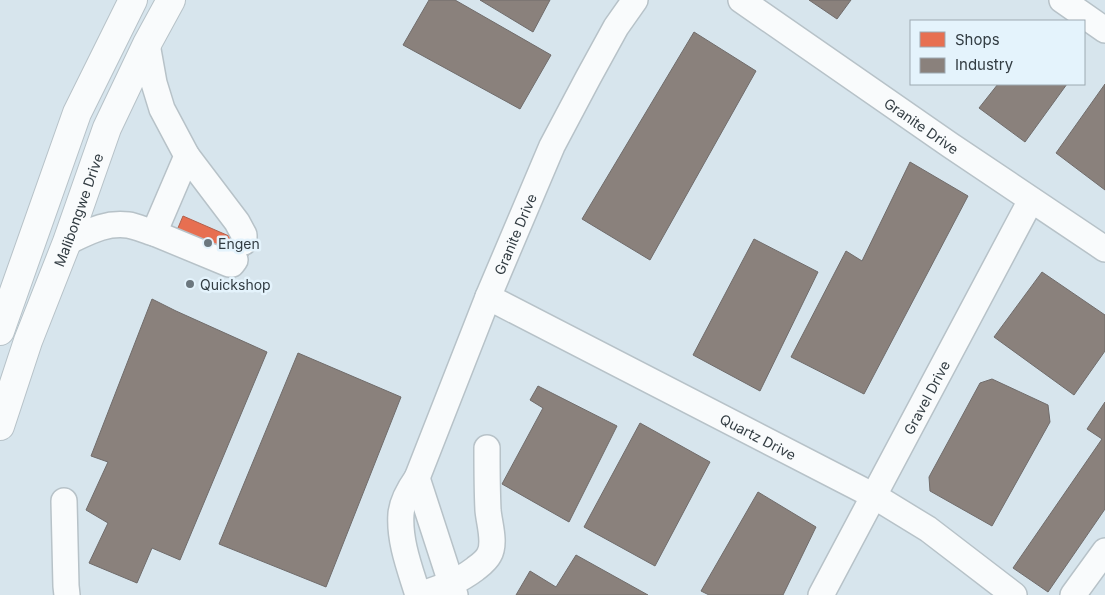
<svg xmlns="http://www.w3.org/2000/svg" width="1105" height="595" font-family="Inter,sans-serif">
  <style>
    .shops { fill: #e76f51; stroke: #b1604c }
    .industry { fill: #8a817c; stroke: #706c6b }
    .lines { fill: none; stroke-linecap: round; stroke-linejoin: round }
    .minor-casing { stroke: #b7c2c8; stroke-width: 28 }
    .major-casing { stroke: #b7c2c8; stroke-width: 30 }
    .minor { stroke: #f9fbfc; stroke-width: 25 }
    .major { stroke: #f9fbfc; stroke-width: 28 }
    .poi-dot { fill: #6c777e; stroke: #e4f3fc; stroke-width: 2 }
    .labels { text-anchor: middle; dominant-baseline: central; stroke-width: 5; stroke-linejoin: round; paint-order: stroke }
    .street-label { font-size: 14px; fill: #323c42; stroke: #e4f3fc }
    .poi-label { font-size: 14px; fill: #323c42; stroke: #e4f3fc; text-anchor: start }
  </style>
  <rect width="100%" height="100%" fill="#d7e5ed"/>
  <polygon class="shops" points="183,216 252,246 244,264 175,235"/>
  <g class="industry">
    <polygon points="429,0 455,0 551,55 520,109 403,45"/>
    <polygon points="480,0 550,0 533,32"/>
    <polygon points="809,0 851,0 837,19"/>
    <polygon points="694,32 756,71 650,260 582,219"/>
    <polygon points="998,84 1067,84 1025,142 979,108"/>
    <polygon points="1105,84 1105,190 1056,153"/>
    <polygon points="910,162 968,196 864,394 791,357 846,251 862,261"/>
    <polygon points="754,239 818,272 760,391 693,355"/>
    <polygon points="1042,272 1105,315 1105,351 1074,395 994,337"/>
    <polygon points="152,299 176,311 267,352 180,560 152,548 137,583 89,563 108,523 86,510 108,462 91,456"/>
    <polygon points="298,353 401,397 326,587 219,544"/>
    <polygon points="992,379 1048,405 1050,422 992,526 930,491 929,477 980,383"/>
    <polygon points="538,386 617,426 569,522 502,484 543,408 530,400"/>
    <polygon points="1105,402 1105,509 1048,592 1013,568 1102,439 1087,429"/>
    <polygon points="640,423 710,462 655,566 584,527"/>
    <polygon points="758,492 816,527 783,595 709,595 701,591"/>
    <polygon points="576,555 648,595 516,595 530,571 556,587"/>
  </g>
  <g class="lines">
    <defs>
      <g id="minor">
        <path id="s1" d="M741,0l209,145 155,104"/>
        <polyline points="1062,0 1105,30"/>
        <polyline points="187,156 237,222 244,235 244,242"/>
        <polyline points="154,233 229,264 232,264 235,260"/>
        <path d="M67,242c20,-9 37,-20 61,-17 8,1 18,6 26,8l33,-77 -25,-47 -8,-26 -7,-39"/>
        <path id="s2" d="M488,297l386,199 54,33 86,66"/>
        <polyline points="417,478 455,595"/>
        <polyline points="64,501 66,586 67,595"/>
        <path id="s3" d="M418,595c-8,-26 -19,-54 -17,-81 1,-13 9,-26 16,-36l71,-181 64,-151 36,-68 28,-51 19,-27"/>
        <path d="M419,595c21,-7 39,-13 56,-26 5,-4 11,-8 14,-14 7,-12 0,-32 -1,-45 -1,-21 -1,-42 -1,-62"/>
        <path id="s4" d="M821,595l210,-395"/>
        <polyline points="1073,595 1105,551"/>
      </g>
      <g id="major">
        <polyline points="0,331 77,113 133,0"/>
        <path id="s5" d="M0,426l28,-85 39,-99 40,-114 40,-84 24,-44"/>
      </g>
    </defs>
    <use href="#minor" class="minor-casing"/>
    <use href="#major" class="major-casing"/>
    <use href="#minor" class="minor"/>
    <use href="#major" class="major"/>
  </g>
  <g class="poi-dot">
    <circle cx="208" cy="243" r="5"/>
    <circle cx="190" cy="284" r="5"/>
  </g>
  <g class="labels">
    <g class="street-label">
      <text stroke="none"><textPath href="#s1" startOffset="220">Granite Drive</textPath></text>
      <text stroke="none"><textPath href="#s5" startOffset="230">Malibongwe Drive</textPath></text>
      <text stroke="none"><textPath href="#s3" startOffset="386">Granite Drive</textPath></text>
      <text stroke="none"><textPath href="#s4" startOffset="224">Gravel Drive</textPath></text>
      <text stroke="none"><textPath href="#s2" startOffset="304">Quartz Drive</textPath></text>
    </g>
    <g class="poi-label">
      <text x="218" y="243">Engen</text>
      <text x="200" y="284">Quickshop</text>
    </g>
  </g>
  <rect x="910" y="20" width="175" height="65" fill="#e4f3fc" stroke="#9daab2"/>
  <rect x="920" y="32" width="25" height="15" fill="#e76f51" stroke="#9daab2"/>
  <text x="955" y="45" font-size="15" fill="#323c42">Shops</text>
  <rect x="920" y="58" width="25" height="15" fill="#8a817c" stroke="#9daab2"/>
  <text x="955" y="70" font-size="15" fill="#323c42">Industry</text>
</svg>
